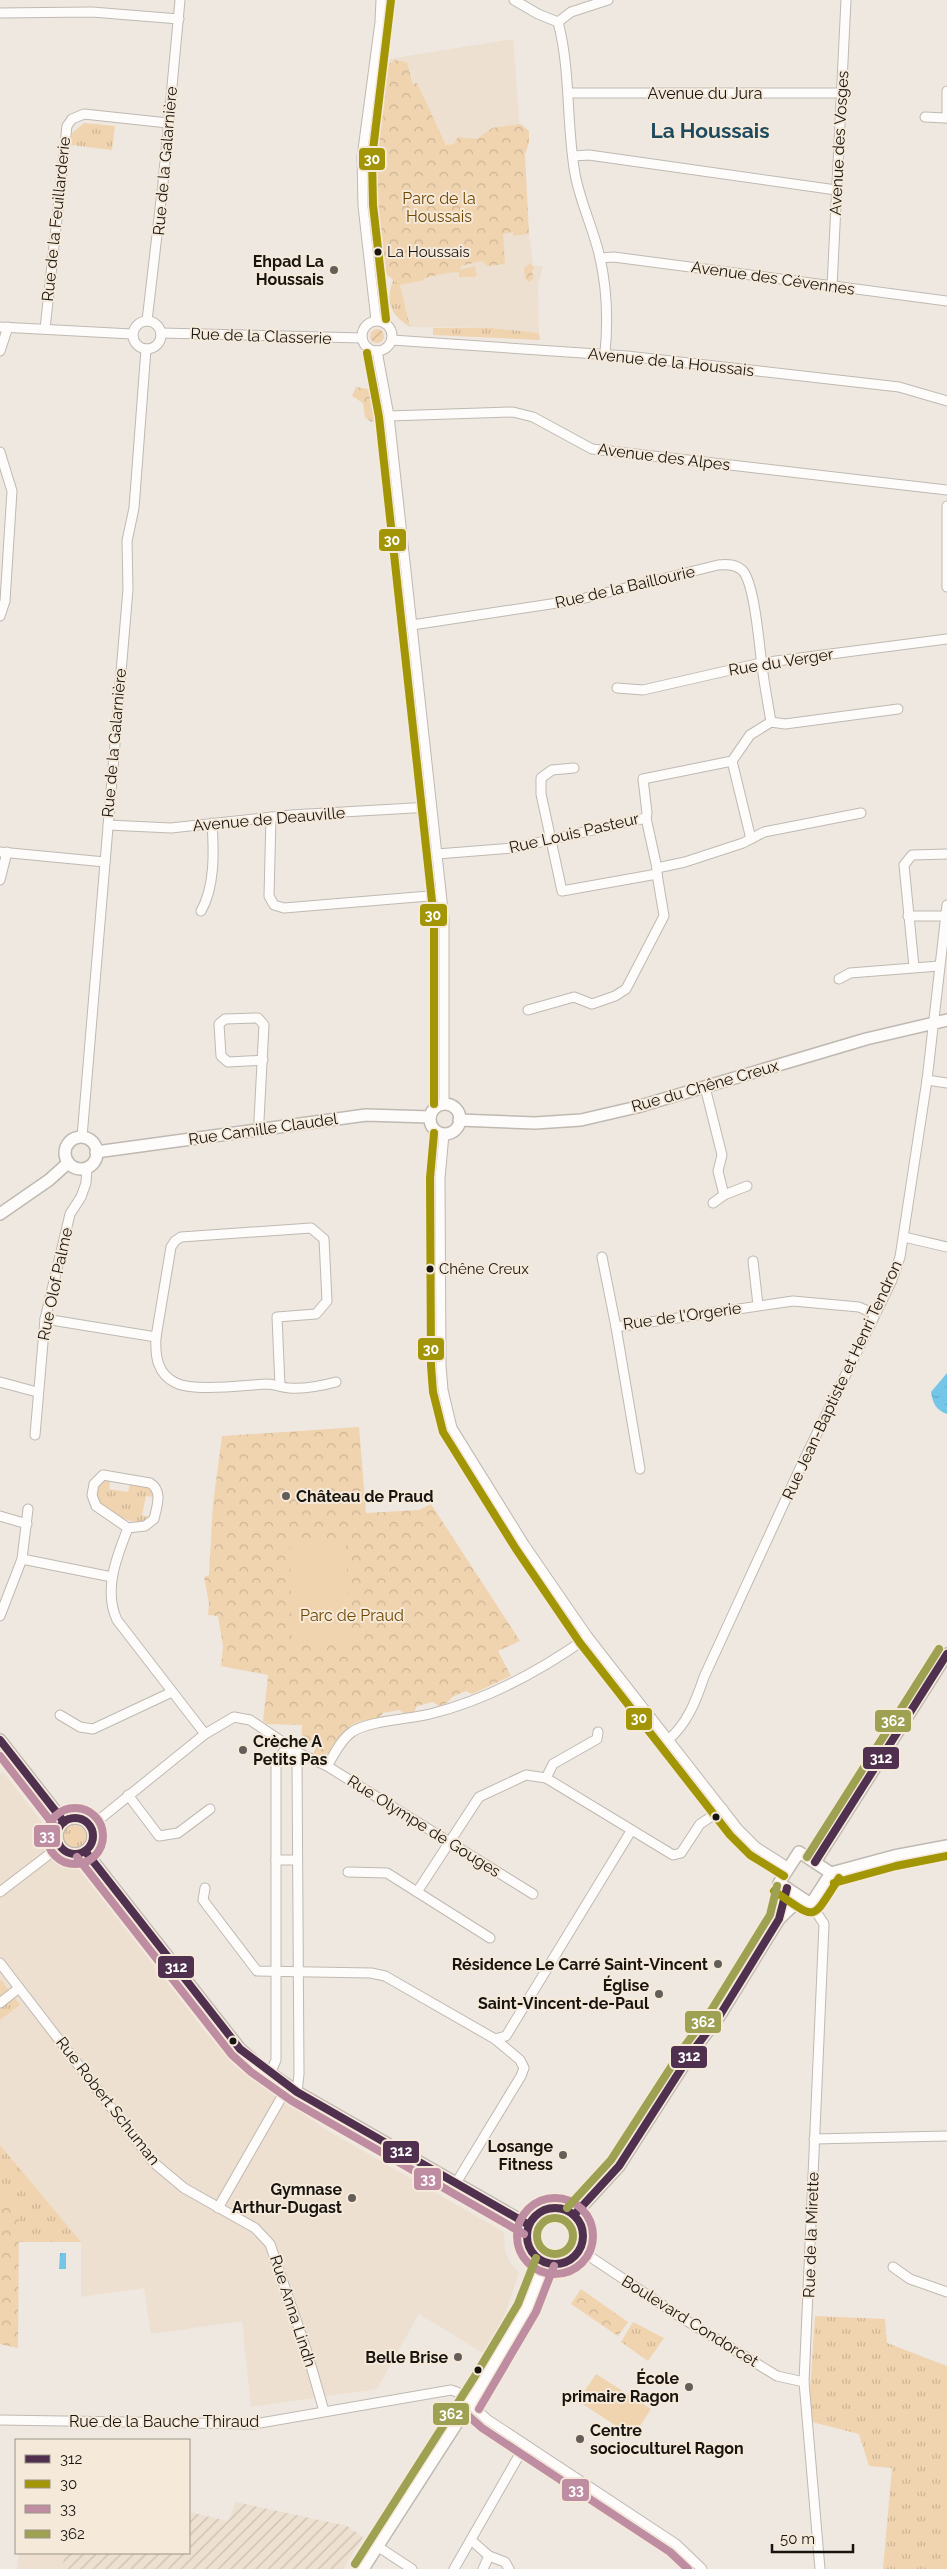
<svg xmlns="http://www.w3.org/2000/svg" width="947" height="2569" font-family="Raleway,sans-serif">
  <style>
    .built { fill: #ede0d0 }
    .industrial { fill: url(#industrial-furrows) }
    .grass { fill: url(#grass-tufts) }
    .forest { fill: url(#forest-crowns) }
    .garden { fill: url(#garden-furrows) }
    .pitch { fill: #f0d3af }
    .water { fill: url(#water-ripples) }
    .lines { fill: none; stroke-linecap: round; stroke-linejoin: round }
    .street-casing { stroke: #bfb9b2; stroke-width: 11 }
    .secondary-casing { stroke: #bfb9b2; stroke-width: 14 }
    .street { stroke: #fdfcfa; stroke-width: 9 }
    .secondary { stroke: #fdfcfa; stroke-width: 11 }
    .bus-1-casing { stroke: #f5e9da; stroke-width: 11 }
    .bus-2-casing { stroke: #f5e9da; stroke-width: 11 }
    .bus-3-casing { stroke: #f5e9da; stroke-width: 11 }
    .bus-4-casing { stroke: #f5e9da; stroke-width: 11 }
    .bus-1 { stroke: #4f304e; stroke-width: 8 }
    .bus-2 { stroke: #a39606; stroke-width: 8 }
    .bus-3 { stroke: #be8da2; stroke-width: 8 }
    .bus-4 { stroke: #9ea052; stroke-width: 8 }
    .bus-dot { fill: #18140f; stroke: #f5e9da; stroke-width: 2 }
    .poi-dot { fill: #635e58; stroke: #f5e9da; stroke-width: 2 }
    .labels { text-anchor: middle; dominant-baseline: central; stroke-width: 4; stroke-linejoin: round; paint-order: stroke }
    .bus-label { font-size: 15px; fill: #18140f; stroke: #f5e9da; text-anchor: start }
    .street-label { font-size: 16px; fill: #18140f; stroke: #f5e9da }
    .park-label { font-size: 16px; fill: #704700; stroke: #f5e9da }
    .poi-label { font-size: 16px; font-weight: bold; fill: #18140f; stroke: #f5e9da; text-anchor: end }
    .district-label { font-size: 21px; font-weight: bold; fill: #1d4a5f; stroke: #f5e9da }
    .line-badge { stroke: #f5e9da; stroke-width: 2 }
    .badge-label { font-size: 14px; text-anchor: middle; font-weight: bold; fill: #fff }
  </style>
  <defs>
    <pattern id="industrial-furrows" width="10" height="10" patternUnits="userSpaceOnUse" patternTransform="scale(1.25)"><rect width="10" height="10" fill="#ede0d0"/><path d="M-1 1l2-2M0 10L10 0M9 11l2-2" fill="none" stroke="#cabfb1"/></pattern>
    <pattern id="grass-tufts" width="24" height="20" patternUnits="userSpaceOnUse" patternTransform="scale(1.25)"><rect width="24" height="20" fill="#f0d3af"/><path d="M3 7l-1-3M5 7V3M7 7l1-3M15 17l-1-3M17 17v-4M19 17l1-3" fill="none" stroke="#cdb495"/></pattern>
    <pattern id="forest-crowns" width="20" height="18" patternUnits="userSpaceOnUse" patternTransform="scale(1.25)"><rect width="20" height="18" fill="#f0d3af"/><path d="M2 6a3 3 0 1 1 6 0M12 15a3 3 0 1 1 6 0" fill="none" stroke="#cdb495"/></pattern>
    <pattern id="garden-furrows" width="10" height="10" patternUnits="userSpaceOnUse" patternTransform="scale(1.25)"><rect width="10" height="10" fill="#f0d3af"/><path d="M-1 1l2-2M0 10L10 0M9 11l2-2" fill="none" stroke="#cdb495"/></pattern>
    <pattern id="water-ripples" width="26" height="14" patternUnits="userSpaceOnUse" patternTransform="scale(1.25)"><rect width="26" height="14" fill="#73c6e7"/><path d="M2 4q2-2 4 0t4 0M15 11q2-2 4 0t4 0" fill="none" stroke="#63a9c5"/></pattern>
  </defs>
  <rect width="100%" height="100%" fill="#efe8e0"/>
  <g class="built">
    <polygon points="513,39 520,129 475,142 446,145 417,83 413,84 411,71 382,71 382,60"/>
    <polygon points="513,232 514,236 529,234 533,265 543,266 538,285 539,333 491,328 410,327 400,285 427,279 442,272 459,272 461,266 482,261 487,266 503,233"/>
    <polygon points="3,1772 204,2030 236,2067 325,2129 504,2232 505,2250 510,2262 519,2273 502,2323 483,2353 419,2314 377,2389 251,2407 242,2321 151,2334 144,2288 81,2297 81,2242 0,2145 0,2020 19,2005 0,1979 0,1775"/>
    <polygon points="19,2553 66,2553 61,2569 17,2569"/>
  </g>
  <polygon class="industrial" points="236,2502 347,2526 363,2537 343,2569 61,2569 66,2553 189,2553 189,2512 228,2521"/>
  <g class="grass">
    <polygon points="84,123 115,126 112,150 71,145 72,133"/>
    <path d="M402,259l22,21 -24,5 10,42c-32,-20 -20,-40 -8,-68z"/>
    <polygon points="433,328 491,328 539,333 540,340 433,335"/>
    <path d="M103,1480l7,1 -1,8 19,3 2,-8c10,2 22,1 23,13l-7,-1 -4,19 7,2 -3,4c-15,5 -37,-9 -48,-19l-1,-15z"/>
    <circle cx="74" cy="1837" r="12"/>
    <polygon points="0,1979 20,2005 0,2020"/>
    <polygon points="0,2145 81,2242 18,2242 18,2348 0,2344"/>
    <polygon points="815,2316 885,2319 887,2343 947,2366 947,2569 883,2569 892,2468 869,2466 859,2434 808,2421"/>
    <polygon points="633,2322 664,2338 648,2361 621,2342"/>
  </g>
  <g class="forest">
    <path d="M395,60l12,2 6,22 4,-1 29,62 8,-1 4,-7 19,2 15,-11 29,-4 8,7v12l-4,11 4,80 -16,2v-4l-10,2 2,30 -18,2 -5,-5 -21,5 -1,4 15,-4 2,9 -3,2h-14l-1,-5c-20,0 -38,9 -59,13l-13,-10 -8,-28 -4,-45 -1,-48 5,-80 7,-8z"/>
    <polygon points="530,263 534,268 532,272 534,278 529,282 525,279 524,268"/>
    <path d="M356,387l18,3c7,9 9,20 4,30l-7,2 -6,-5 -2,-14 -11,-7z"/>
    <path d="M359,1427l7,86 53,-3 12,-6 89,137 -22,10 13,25 -39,18 -6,-3 -14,6 -5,6 -8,3 -6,-4 -16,4 -3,6 -9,2 -6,-4 -16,3 -4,6c-9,1 -19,1 -27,6 -15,8 -18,38 -39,29l4,-7 -9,-6 -5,6 -2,-1 1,-21 -35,-1 -4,-3 5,-46 -47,-9 2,-20 -5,-30 -10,-1 1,-12 -5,-26 5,-2 4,-71 9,-68z"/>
    <polygon points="0,2191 19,2211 18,2348 0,2344"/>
    <polygon points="581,2289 628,2322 618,2336 571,2304"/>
  </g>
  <circle class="garden" cx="377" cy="336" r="7"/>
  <g class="pitch">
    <polygon points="346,1540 349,1639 292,1640 290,1541"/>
    <polygon points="596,2374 651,2409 633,2437 578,2401"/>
  </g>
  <g class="water">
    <path d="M947,1373v41c-11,-4 -14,-10 -16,-22z"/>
    <polygon points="60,2253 66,2253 66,2269 59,2269"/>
  </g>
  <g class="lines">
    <defs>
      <g id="street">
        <path d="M514,0l24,14 20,8c13,49 8,101 17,152 5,28 19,56 25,84 7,31 8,64 5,95"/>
        <polyline points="0,13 92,12 179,19"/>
        <polyline points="558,22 571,12 608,0"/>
        <polyline points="947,91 947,118"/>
        <polyline points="568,93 842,93"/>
        <polyline points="925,117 945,118"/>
        <polyline points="573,156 589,155 836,190"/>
        <polyline points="600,258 614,257 947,301"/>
        <polyline points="832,287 846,0"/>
        <polyline points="376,320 363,206 362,157 380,22 381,0"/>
        <circle cx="377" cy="336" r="15"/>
        <polyline points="147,321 163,183 180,0"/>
        <circle cx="147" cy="335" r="14"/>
        <polyline points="0,327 132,334"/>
        <polyline points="45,329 67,126 72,119 84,114 168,123"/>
        <polyline points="161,333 362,338"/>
        <polyline points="392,340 627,356 899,387 947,401"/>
        <polyline points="0,351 8,327"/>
        <polyline points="377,351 389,416 444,919 444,1104"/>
        <polyline points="389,416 513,412 533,417 592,449 947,490"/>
        <polyline points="0,452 12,491 5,601 0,616"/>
        <polyline points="947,506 947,587"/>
        <path d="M412,625l165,-25 141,-35c9,-1 18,-1 25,6 12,15 16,74 19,94 2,19 6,38 9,57"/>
        <polyline points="617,688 643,690 761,663 947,639"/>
        <polyline points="732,761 751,839"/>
        <polyline points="574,768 552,770 541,778 541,794 562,891 657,874 657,868 685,862 743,843 764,832 861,813"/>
        <polyline points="271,817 269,896 274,905 284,908 441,895"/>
        <polyline points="646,818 657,868"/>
        <polyline points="108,825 171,828 291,815 430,807"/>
        <polyline points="0,852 105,862"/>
        <polyline points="437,854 514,848 646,818 647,813 643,779 732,761 750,735 771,722 785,724 898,709"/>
        <polyline points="0,880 7,852"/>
        <path d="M201,911c14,-24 13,-60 11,-88"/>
        <polyline points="908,916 946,916"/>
        <polyline points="914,967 904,865 912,855 947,854"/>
        <polyline points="839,979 850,973 939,966"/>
        <polyline points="528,1010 574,997 592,1004 615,996 626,989 664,916 657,874"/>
        <polyline points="927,1080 947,1083"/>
        <polyline points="705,1087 722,1155 718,1171 724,1195"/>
        <polyline points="260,1129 259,1120 264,1025 258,1018 225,1019 219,1024 221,1056 228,1062 263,1060"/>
        <polyline points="444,1134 440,1178 441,1366 443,1390 452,1428 524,1544 588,1637 738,1829 756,1847 789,1868"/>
        <polyline points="82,1137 128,589 127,541 134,508 146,349"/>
        <polyline points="713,1203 724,1195 747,1186"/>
        <polyline points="904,1237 947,1247"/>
        <polyline points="602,1257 616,1327 793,1301 859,1307 875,1314"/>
        <polyline points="753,1261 758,1305"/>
        <path d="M45,1319l111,18c-1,19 1,37 20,46 18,9 69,2 91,1 8,0 15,4 23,4 15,1 31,-2 46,-6"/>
        <polyline points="616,1327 640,1469"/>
        <polyline points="156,1337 171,1247 175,1241 181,1237 311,1228 324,1239 327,1301 316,1314 277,1317 280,1386"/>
        <polyline points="0,1382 37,1392"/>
        <polyline points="35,1435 45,1319 70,1214 81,1197 86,1183 87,1167"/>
        <polyline points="0,1516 27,1524"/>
        <path d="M128,1528l-32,-22 -4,-11 2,-11 9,-9 47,8c13,8 7,23 4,36l-9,7 -17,2c-11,28 -25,62 -11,92l88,114"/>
        <polyline points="22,1559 112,1577"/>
        <polyline points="0,1616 22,1559 28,1509"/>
        <polyline points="60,1715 80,1727 93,1729 172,1692"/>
        <path d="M668,1740c19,-16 28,-39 36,-63l98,-213 90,-184 8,-23 27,-177 20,-175"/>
        <polyline points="288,1748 297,1761 299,2074 297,2092"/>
        <path d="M327,1766c7,-11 14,-27 25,-34 15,-11 58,-13 78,-18 57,-14 110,-43 158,-77"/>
        <polyline points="546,1778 553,1764 597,1739 598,1732"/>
        <polyline points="128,1795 159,1836 178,1833 210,1809"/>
        <polyline points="89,1825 95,1823 205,1734 234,1717 250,1720 299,1753 327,1766 533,1894"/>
        <polyline points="276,1860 297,1860"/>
        <polyline points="348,1872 387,1873 490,1938"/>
        <polyline points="205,1888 203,1900 257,1971 371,1973 385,1976 495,2039 520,2060 524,2068 521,2076 456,2183"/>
        <polyline points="0,1892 60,1846"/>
        <polyline points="417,1892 479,1797 526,1775 546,1778 673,1855 681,1853 700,1824 723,1809"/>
        <polyline points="811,1904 824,1924 804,2382 820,2569"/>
        <polyline points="0,1963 153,2162 184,2188 255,2228 270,2244 307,2352 324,2411"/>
        <polyline points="0,2003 19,1988"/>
        <polyline points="495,2039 506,2036 631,1831"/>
        <polyline points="270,2074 276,2060 276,1764 287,1746"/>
        <polyline points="814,2139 947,2136"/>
        <polyline points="218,2208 288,2086"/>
        <polyline points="580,2250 682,2318 777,2376 804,2382"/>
        <polyline points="893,2267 910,2279 947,2292"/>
        <polyline points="0,2420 254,2424 451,2390 457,2392 488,2420 676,2544 702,2569"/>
        <polyline points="471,2540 489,2556"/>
        <polyline points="377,2546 412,2569"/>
        <polyline points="454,2569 525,2445"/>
        <polyline points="483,2569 489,2556 505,2562 509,2569"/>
      </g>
      <g id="secondary">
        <circle cx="445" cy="1119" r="15"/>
        <polyline points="459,1120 535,1123 581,1120 637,1107 866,1039 947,1020"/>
        <circle cx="81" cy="1153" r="16"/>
        <polyline points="96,1152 366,1115 430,1117"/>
        <polyline points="0,1214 49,1180 68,1163"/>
        <polyline points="0,1740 64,1822"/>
        <circle cx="75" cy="1836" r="18"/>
        <polyline points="85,1851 240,2049 257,2064 297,2092 529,2225"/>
        <polygon points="799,1852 831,1873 811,1904 779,1883"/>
        <polyline points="815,1862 947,1654"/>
        <polyline points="831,1873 894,1856 947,1846"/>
        <polyline points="779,1919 787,1888"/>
        <circle cx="555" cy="2236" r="28"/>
        <polyline points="574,2215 619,2166 692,2052 720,2015 779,1919 801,1898"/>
        <polyline points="363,2569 484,2381 527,2308 545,2262"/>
      </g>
    </defs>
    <use href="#street" class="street-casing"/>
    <use href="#secondary" class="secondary-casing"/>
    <use href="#street" class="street"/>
    <use href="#secondary" class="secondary"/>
    <defs>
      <g id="bus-1">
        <polyline points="0,1740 64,1822"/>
        <circle cx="75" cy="1836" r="18"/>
        <polyline points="85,1851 240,2049 297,2092 529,2225"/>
        <polyline points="815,1862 947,1654"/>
        <circle cx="555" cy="2236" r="28"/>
        <polyline points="574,2215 619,2166 692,2052 720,2015 779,1919 787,1888"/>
      </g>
      <g id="bus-2">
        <polyline points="386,319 373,205 372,158 391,0"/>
        <polyline points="367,353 379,417 434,920 434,1104"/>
        <polyline points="434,1133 430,1178 431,1366 433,1392 443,1432 516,1549 580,1643 730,1835 750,1855 784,1876"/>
        <polyline points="834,1883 896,1866 947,1856"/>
        <path d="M774,1891c44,29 36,32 65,-13"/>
      </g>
      <g id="bus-3">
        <polyline points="0,1756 56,1828"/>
        <circle cx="75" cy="1836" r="28"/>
        <polyline points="77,1857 232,2055 251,2072 292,2101 524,2234"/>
        <circle cx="555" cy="2236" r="38"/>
        <polyline points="479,2409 536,2312 554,2266"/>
        <polyline points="463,2411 482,2428 670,2552 688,2569"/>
      </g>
      <g id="bus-4">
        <polyline points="807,1857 939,1649"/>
        <polyline points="567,2208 611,2160 684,2047 712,2009 770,1915 777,1886"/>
        <circle cx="555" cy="2236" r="18"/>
        <polyline points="355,2564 475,2376 518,2304 536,2258"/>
      </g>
    </defs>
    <use href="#bus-1" class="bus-1-casing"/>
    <use href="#bus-2" class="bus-2-casing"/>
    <use href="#bus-3" class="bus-3-casing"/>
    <use href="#bus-4" class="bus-4-casing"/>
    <use href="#bus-1" class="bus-1"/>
    <use href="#bus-2" class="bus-2"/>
    <use href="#bus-3" class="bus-3"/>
    <use href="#bus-4" class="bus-4"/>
  </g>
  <g class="bus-dot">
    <circle cx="378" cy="252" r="4.5"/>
    <circle cx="430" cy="1269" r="4.5"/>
    <circle cx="716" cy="1817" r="4.5"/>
    <circle cx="233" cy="2041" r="4.5"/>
    <circle cx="478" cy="2370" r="4.5"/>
  </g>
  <g class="poi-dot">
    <circle cx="334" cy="270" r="5"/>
    <circle cx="286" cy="1496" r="5"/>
    <circle cx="243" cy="1750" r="5"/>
    <circle cx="718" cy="1964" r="5"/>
    <circle cx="659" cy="1994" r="5"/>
    <circle cx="563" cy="2155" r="5"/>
    <circle cx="352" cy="2198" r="5"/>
    <circle cx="458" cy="2357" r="5"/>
    <circle cx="689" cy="2387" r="5"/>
    <circle cx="580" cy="2439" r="5"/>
  </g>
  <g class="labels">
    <g class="bus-label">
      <text x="387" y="252">La Houssais</text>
      <text x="439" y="1269">Chêne Creux</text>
    </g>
    <g class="street-label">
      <text x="705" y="93">Avenue du Jura</text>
      <text transform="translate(839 143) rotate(-87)">Avenue des Vosges</text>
      <text transform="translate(165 161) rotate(-85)">Rue de la Galarnière</text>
      <text transform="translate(56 219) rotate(-84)">Rue de la Feuillarderie</text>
      <text transform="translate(773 278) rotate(8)">Avenue des Cévennes</text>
      <text transform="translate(261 336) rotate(2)">Rue de la Classerie</text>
      <text transform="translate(671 362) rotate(6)">Avenue de la Houssais</text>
      <text transform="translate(664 457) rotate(7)">Avenue des Alpes</text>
      <text transform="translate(625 587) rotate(-13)">Rue de la Baillourie</text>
      <text transform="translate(781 662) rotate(-9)">Rue du Verger</text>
      <text transform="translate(114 743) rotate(-85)">Rue de la Galarnière</text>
      <text transform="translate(269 819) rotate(-5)">Avenue de Deauville</text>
      <text transform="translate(574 833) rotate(-13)">Rue Louis Pasteur</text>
      <text transform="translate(705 1086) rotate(-16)">Rue du Chêne Creux</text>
      <text transform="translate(263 1129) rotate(-8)">Rue Camille Claudel</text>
      <text transform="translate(55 1284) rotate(-78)">Rue Olof Palme</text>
      <text transform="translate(682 1316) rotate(-8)">Rue de l'Orgerie</text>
      <text transform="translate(842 1380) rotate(-65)">Rue Jean-Baptiste et Henri Tendron</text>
      <text transform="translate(424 1826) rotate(32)">Rue Olympe de Gouges</text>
      <text transform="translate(108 2101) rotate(52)">Rue Robert Schuman</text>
      <text transform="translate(811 2235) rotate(-88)">Rue de la Mirette</text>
      <text transform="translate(293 2311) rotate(72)">Rue Anna Lindh</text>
      <text transform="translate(690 2321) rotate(32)">Boulevard Condorcet</text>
      <text x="164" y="2421">Rue de la Bauche Thiraud</text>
    </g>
    <g class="park-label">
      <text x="439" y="198">Parc de la<tspan x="439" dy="18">Houssais</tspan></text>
      <text x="352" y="1615">Parc de Praud</text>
    </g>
    <g class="poi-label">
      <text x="324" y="261">Ehpad La<tspan x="324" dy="18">Houssais</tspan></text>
      <text x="296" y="1496" text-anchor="start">Château de Praud</text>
      <text x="253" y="1741" text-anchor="start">Crèche A<tspan x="253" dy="18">Petits Pas</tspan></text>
      <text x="708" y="1964">Résidence Le Carré Saint-Vincent</text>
      <text x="649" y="1985">Église<tspan x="649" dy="18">Saint-Vincent-de-Paul</tspan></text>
      <text x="553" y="2146">Losange<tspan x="553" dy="18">Fitness</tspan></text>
      <text x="342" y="2189">Gymnase<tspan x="342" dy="18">Arthur-Dugast</tspan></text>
      <text x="448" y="2357">Belle Brise</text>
      <text x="679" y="2378">École<tspan x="679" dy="18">primaire Ragon</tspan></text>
      <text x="590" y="2430" text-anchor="start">Centre<tspan x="590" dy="18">socioculturel Ragon</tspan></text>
    </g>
    <g class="district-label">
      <text x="710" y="130">La Houssais</text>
    </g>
  </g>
  <g class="line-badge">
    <rect x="358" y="147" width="28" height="24" rx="5" fill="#a39606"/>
    <rect x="378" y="528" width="29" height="24" rx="5" fill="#a39606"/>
    <rect x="419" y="903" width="29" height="24" rx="5" fill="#a39606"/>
    <rect x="417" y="1337" width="28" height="24" rx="5" fill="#a39606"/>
    <rect x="625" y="1707" width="28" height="24" rx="5" fill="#a39606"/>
    <rect x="874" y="1709" width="38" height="24" rx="5" fill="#9ea052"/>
    <rect x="862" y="1746" width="38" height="24" rx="5" fill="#4f304e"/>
    <rect x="33" y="1824" width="28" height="24" rx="5" fill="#be8da2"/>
    <rect x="157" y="1955" width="38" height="24" rx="5" fill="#4f304e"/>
    <rect x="684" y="2010" width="38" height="24" rx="5" fill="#9ea052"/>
    <rect x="670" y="2045" width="38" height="24" rx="5" fill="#4f304e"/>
    <rect x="382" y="2140" width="38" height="24" rx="5" fill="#4f304e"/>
    <rect x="413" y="2167" width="29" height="24" rx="5" fill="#be8da2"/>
    <rect x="432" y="2402" width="38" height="24" rx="5" fill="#9ea052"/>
    <rect x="561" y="2478" width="29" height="24" rx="5" fill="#be8da2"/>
  </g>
  <g class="badge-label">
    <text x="372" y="164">30</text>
    <text x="392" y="545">30</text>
    <text x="433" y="920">30</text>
    <text x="431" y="1354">30</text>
    <text x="639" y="1723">30</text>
    <text x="893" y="1726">362</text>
    <text x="881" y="1763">312</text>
    <text x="47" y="1841">33</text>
    <text x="176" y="1972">312</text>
    <text x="703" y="2027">362</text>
    <text x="689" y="2061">312</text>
    <text x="401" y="2156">312</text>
    <text x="428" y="2184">33</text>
    <text x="451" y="2419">362</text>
    <text x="576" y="2495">33</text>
  </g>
  <rect x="15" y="2439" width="175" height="115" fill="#f5e9da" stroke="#9d9489"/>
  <rect x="25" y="2455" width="25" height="8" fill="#4f304e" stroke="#9d9489"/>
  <text x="60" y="2464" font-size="15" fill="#18140f">312</text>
  <rect x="25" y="2480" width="25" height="8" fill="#a39606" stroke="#9d9489"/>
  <text x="60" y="2489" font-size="15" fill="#18140f">30</text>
  <rect x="25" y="2505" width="25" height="8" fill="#be8da2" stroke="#9d9489"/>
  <text x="60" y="2514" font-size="15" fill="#18140f">33</text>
  <rect x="25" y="2530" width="25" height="8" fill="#9ea052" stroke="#9d9489"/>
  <text x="60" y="2539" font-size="15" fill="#18140f">362</text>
  <path d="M772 2544v8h81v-8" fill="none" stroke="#18140f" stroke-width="2.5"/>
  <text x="780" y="2544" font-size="15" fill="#18140f" stroke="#f5e9da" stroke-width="4" paint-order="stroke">50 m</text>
</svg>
